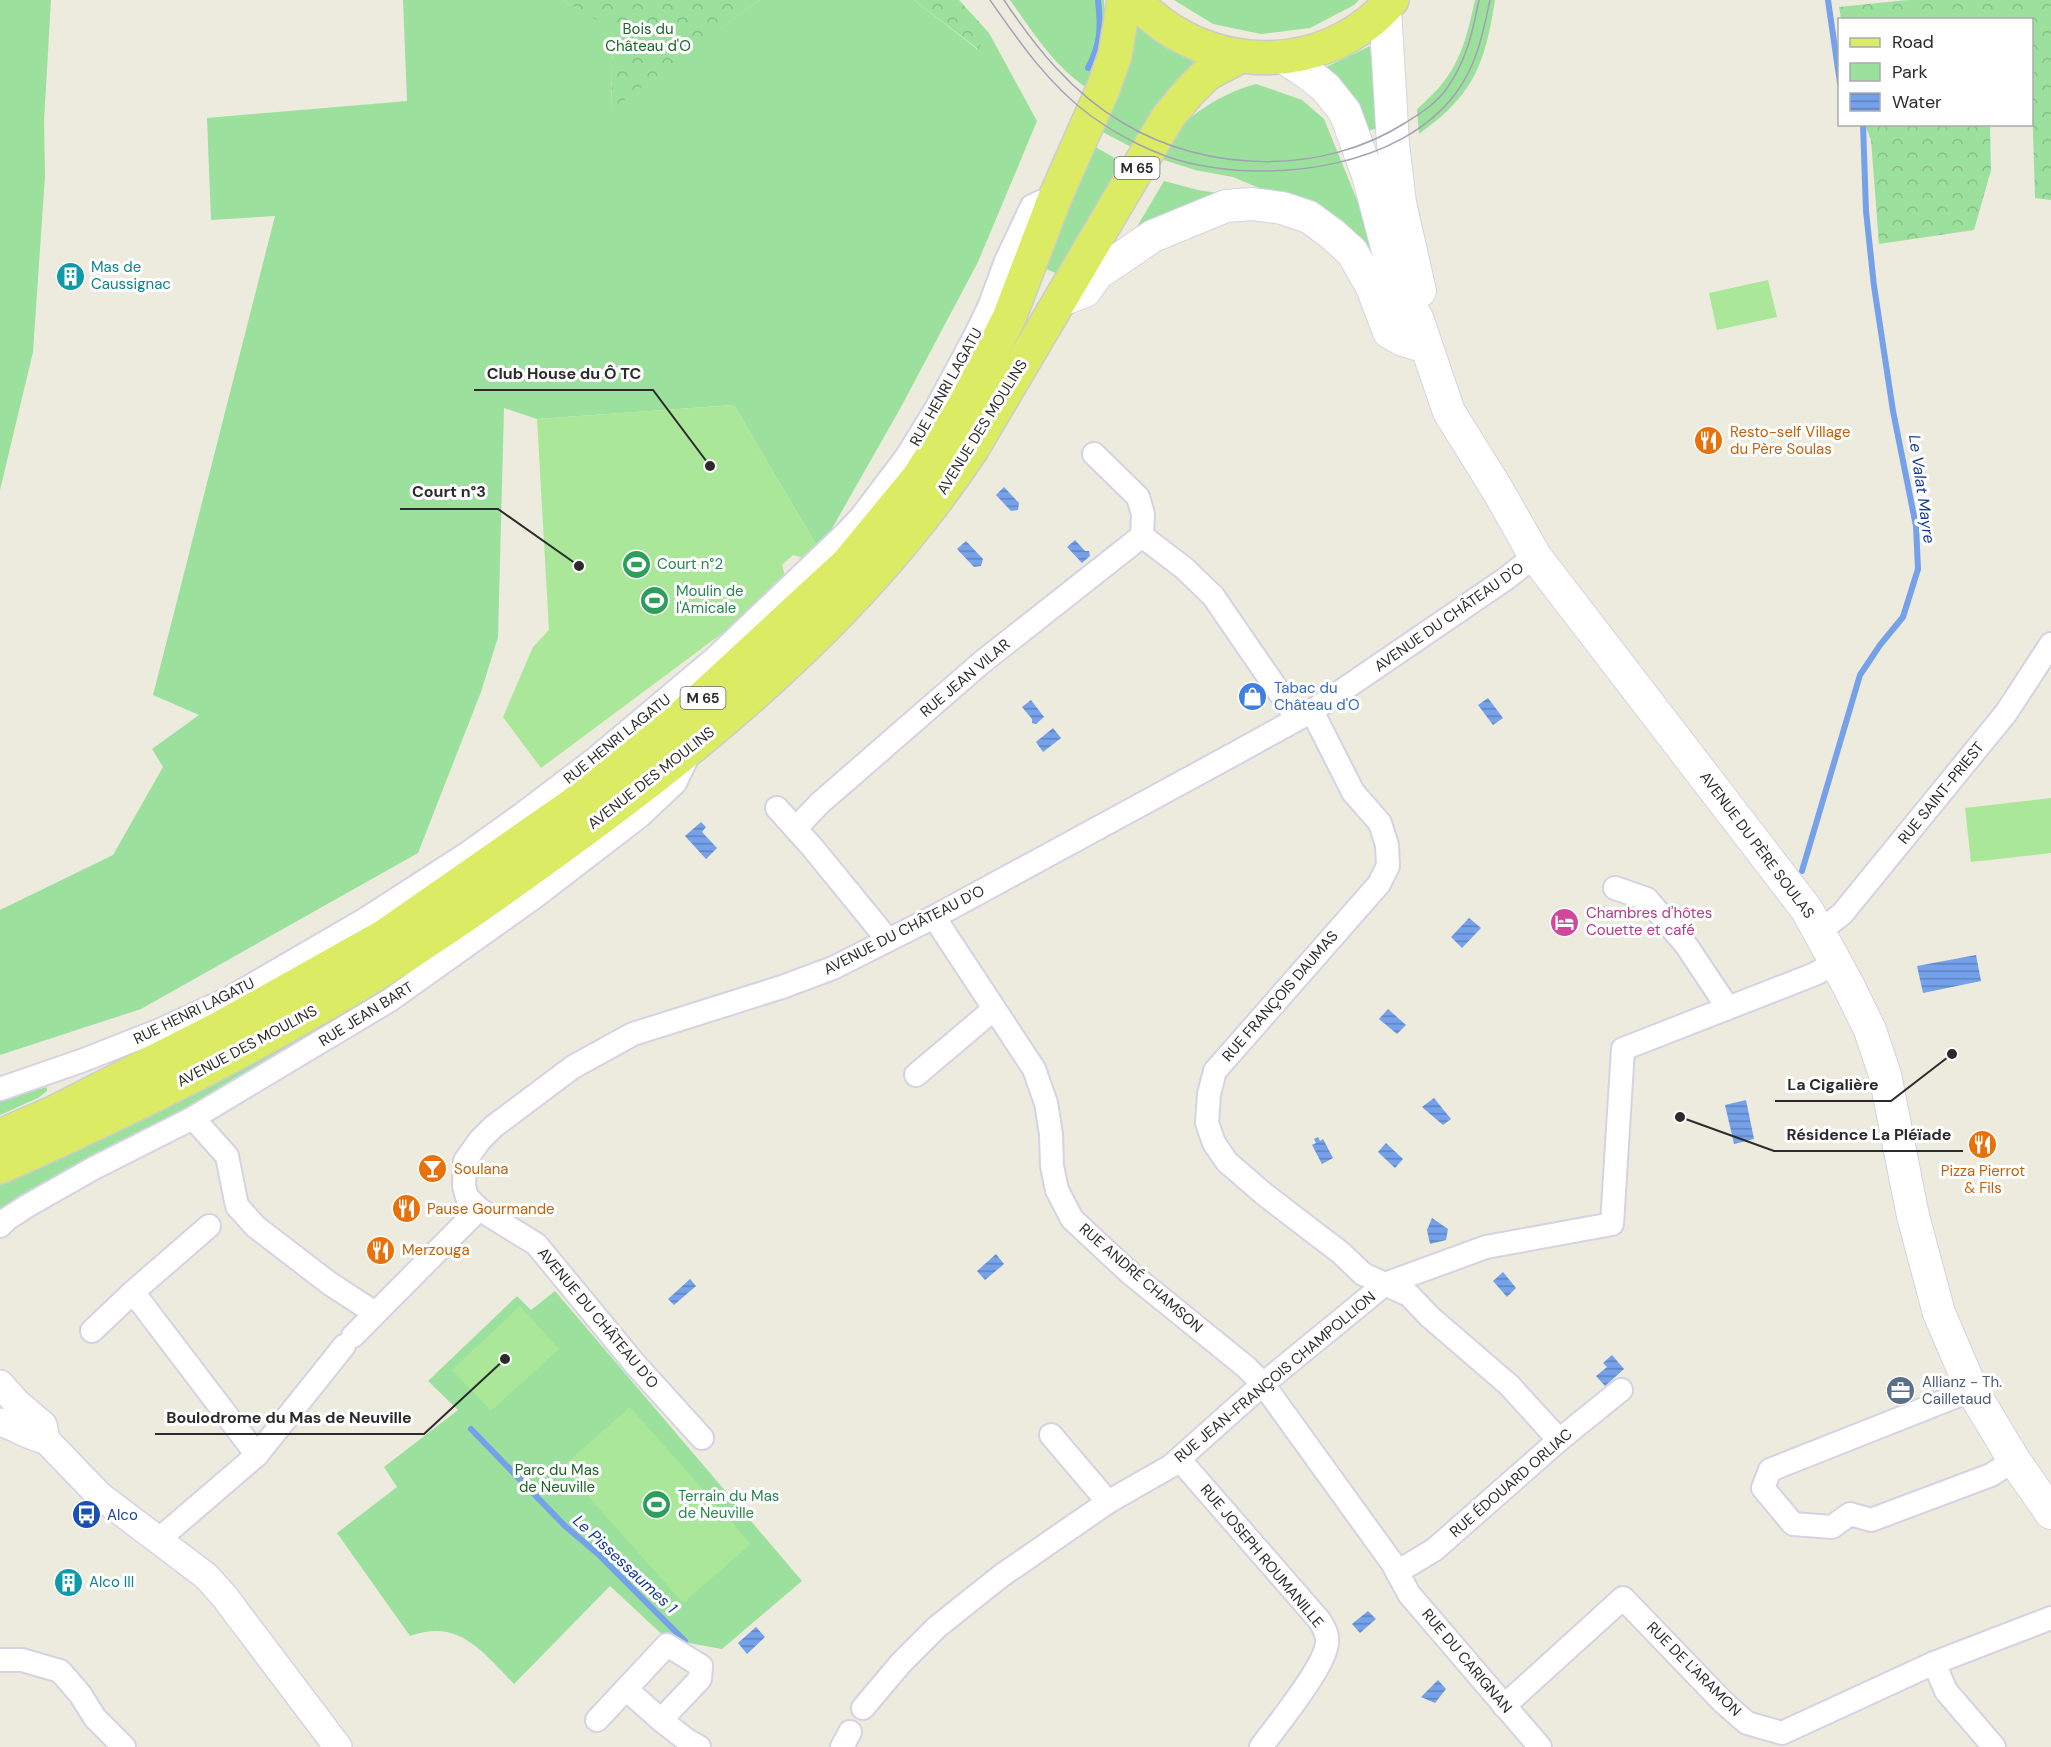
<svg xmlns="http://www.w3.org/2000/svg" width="2051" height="1747" font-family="'DM Sans',sans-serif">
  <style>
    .green { fill: #9ce09d }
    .forest { fill: url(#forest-crowns) }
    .pitch { fill: #aae798 }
    .water { fill: url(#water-rules) }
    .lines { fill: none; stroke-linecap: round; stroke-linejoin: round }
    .stream { stroke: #74a1ea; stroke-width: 6 }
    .minor-casing { stroke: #d5d2e3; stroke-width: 26 }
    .tertiary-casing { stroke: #d5d2e3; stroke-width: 30 }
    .secondary-casing { stroke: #d5d2e3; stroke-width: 34 }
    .primary-casing { stroke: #ccc; stroke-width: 36 }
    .minor { stroke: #fff; stroke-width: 22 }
    .tertiary { stroke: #fff; stroke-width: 27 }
    .secondary { stroke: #fff; stroke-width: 32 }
    .primary { stroke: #dbeb63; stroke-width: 33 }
    .tram { stroke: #a4a0b4; stroke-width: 1.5 }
    .labels { text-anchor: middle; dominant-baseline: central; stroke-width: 6; stroke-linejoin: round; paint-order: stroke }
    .shield { fill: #fff; stroke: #6b6b6b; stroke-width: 1.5 }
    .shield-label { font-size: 14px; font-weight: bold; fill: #2b2b2b }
    .park-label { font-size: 15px; fill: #1d6527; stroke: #fff }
    .culture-label { font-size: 15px; fill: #0d838f; stroke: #fff; text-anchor: start }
    .street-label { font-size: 15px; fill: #2b2b2b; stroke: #fff }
    .food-label { font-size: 15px; fill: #c56008; stroke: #fff; text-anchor: start }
    .leisure-label { font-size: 15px; fill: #27864d; stroke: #fff; text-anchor: start }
    .shop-label { font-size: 15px; fill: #366cbe; stroke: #fff; text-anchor: start }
    .hotel-label { font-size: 15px; fill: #b23c85; stroke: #fff; text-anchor: start }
    .service-label { font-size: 15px; fill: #4e5e75; stroke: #fff; text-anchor: start }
    .transit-label { font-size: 15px; fill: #164399; stroke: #fff; text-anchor: start }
    .water-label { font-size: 16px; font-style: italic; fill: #133b96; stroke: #fff }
    .leader { fill: none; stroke: #2b2b2b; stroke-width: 2 }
    .callout-dot { fill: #2b2b2b; stroke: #fff; stroke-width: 2 }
    .callout-label { font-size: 16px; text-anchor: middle; font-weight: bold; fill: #2b2b2b; stroke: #fff; stroke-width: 6; stroke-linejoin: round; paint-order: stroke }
  </style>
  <defs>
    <pattern id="forest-crowns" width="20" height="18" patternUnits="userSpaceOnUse" patternTransform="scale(1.5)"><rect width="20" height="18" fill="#9ce09d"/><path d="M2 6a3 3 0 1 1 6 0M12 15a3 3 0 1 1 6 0" fill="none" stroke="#87c087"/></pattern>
    <pattern id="water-rules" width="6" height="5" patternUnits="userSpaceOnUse" patternTransform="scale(1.5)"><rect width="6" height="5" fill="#74a1ea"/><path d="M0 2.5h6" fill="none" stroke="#5f83be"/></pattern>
  </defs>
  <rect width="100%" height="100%" fill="#ecebdd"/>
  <g class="green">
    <polygon points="0,0 51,0 44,121 45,176 33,352 0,490"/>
    <polygon points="403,0 563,0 613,29 611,109 759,0 914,0 977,49 989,33 1037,121 978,262 901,407 826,539 818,548 734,405 537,419 504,408 498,637 481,692 418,853 141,1009 0,1055 0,910 113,855 163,767 152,749 199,715 153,695 275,216 211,220 207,118 407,101"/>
    <path d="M1010,0h94l2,28 -16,62c-35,-22 -56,-56 -80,-90z"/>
    <polygon points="1174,0 1359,0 1354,5 1310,28 1261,34 1213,24"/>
    <path d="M1475,0h20c-10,64 -21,95 -76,134l-2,-25c40,-34 47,-59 58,-109z"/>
    <path d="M1136,25c21,19 37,29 65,38l-68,85 -34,-18z"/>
    <polygon points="1370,46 1378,128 1367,131 1322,69"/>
    <path d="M1256,84l46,16 22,19 33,81 23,64 -81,-59 -66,-28 -38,-7 -40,-13c23,-35 60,-62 101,-73z"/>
    <polygon points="1092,145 1125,164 1058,274 1044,268"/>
    <polygon points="1164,181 1198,190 1230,195 1128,242"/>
    <polygon points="431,950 441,957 193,1107 0,1211 0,1176"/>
    <polygon points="47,1087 47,1091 38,1098 0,1115 0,1099"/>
    <path d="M555,1291l247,290 -80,68 -55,-10 -57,-53 -96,98c-31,-31 -54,-66 -104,-48l-73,-103 60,-46 -13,-20 74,-57 -30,-29 89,-85 14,14z"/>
  </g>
  <g class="forest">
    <polygon points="563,0 759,0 611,110 613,30"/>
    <polygon points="914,0 959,0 989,33 978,49"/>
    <polygon points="1907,0 2051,0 2051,200 2035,198 2032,102 2032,20 1841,19 1839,7"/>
    <polygon points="1865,125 1990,125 1991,170 1974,230 1879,244 1871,140"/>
  </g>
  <g class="pitch">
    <polygon points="1768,280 1777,317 1717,330 1709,293"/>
    <polygon points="734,405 818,548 807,559 793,555 782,565 786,580 740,620 541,768 503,717 533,647 549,630 537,419"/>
    <polygon points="2051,798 2051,853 1971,862 1965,808"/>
    <polygon points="520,1306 559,1349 491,1411 452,1370"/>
    <polygon points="630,1407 751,1544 683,1603 562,1467"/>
  </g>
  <g class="water">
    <polygon points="1004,487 1019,503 1018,510 1011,511 996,495"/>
    <polygon points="1075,540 1085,551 1089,551 1090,556 1082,563 1067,547"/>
    <polygon points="966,541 983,559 981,566 974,567 957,549"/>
    <polygon points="1488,698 1503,718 1493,725 1478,705"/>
    <polygon points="1031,700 1044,717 1036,724 1032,723 1032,719 1022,707"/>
    <polygon points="1053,728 1061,738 1043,752 1036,742"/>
    <polygon points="701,822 706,827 702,832 717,848 706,859 685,836"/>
    <polygon points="1469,918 1481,928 1462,948 1451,937"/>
    <polygon points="1976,955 1981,981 1923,993 1917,966"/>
    <polygon points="1388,1009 1406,1025 1397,1034 1379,1019"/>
    <polygon points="1434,1098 1451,1119 1443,1125 1422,1107"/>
    <polygon points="1746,1100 1754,1139 1734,1144 1725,1105"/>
    <polygon points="1318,1137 1320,1141 1323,1139 1333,1158 1322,1164 1312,1145 1316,1143 1314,1139"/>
    <polygon points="1386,1143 1403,1159 1395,1168 1378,1152"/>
    <polygon points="1432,1218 1448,1229 1446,1240 1430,1244 1427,1230"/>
    <polygon points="996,1254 1004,1264 985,1280 977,1271"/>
    <polygon points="1503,1272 1516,1288 1507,1297 1493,1281"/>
    <polygon points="690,1279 696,1286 674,1305 668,1299"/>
    <polygon points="1612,1355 1624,1369 1605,1386 1596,1376 1607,1367 1603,1363"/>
    <polygon points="1368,1611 1376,1619 1360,1633 1352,1624"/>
    <polygon points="756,1627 765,1637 747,1654 738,1643"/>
    <polygon points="1438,1680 1446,1689 1435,1703 1421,1697"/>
  </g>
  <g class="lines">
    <g class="stream">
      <polyline points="1828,0 1840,83"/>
      <path d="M1088,68c13,-25 13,-41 10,-68"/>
      <polyline points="1802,871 1860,675 1880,645 1903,617 1918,569 1916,526 1893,411 1874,286 1866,211 1863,124"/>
      <polyline points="471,1429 565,1526 598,1554 685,1641"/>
    </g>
    <defs>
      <g id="minor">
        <polyline points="1094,454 1138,497 1143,514 1142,536"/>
        <polyline points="1312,711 1353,792 1380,823 1387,845 1388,866 1379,884 1215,1071 1209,1094 1207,1123 1214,1143 1227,1162 1264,1194 1341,1253 1363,1274 1409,1295 1430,1317 1509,1385 1559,1440"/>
        <polyline points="777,808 812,847 888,940"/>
        <polyline points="796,828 820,803 981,663 1142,536 1184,568 1213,596 1290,708 1296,719"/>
        <polyline points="1615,888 1647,899 1686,945 1722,999 1726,1009"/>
        <polyline points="934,917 1034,1069 1046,1103 1051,1134 1052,1166 1057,1190 1072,1219 1130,1273 1246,1367 1263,1384 1393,1564 1409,1594 1540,1747"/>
        <polyline points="1820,931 1842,914 2006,713 2051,644"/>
        <polyline points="916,1075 994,1009"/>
        <polyline points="0,1089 81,1061 160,1030 228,999 364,920 468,853 525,812 596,758 715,658 845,534 861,517 907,456 936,409 974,338 989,307 1006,261 1032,206 1056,195"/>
        <polyline points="193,1118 227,1156 237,1206 256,1227 329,1283 375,1313"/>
        <polyline points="0,1226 7,1219 27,1206 94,1168 193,1118 390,1000 536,896 640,816 675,783 689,754"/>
        <polyline points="209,1226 133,1292 257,1455"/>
        <polyline points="92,1331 133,1292"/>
        <polyline points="353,1336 479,1209"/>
        <polyline points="1972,1390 1770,1470 1763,1488 1793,1524 1832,1527 1850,1514 1871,1520 1991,1475 2014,1460"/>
        <polyline points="1051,1435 1108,1502"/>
        <polyline points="702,1438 635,1364 536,1244 479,1209 467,1197 464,1186 465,1161 480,1140 493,1127 573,1067 633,1034 782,987 833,968 934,917 1234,754 1312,711 1504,580 1535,556"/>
        <path d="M1179,1459l141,162c4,7 8,13 7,22 -2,24 -50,82 -66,104"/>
        <polyline points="158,1540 257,1455 344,1346"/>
        <polyline points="1397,1572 1434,1550 1559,1440 1621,1390"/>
        <polyline points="0,1660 22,1660 60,1671 80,1694 95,1718 124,1747"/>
        <polyline points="1934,1663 1946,1691 1994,1747"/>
        <polyline points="626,1689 661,1720"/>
        <polyline points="1504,1706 1623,1598 1724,1703 1747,1723 1782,1733 1934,1663 2051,1618"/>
        <polyline points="863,1708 901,1663 937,1627 1001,1576 1108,1502 1171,1466 1263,1384 1385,1284 1486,1247 1612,1224 1623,1049 1815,974 1835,963"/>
        <polyline points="597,1720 667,1645 701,1666 700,1679 661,1720 688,1741 699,1747"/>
        <polyline points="842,1747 850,1732"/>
      </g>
      <g id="tertiary">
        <polyline points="0,1384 16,1402 43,1425 46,1440 100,1496 206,1576 224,1596 338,1747"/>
        <path d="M0,1422c16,5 29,15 46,18"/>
      </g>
      <g id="secondary">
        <polyline points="1385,8 1393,144 1400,203 1420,291"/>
        <polyline points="1283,57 1310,75 1326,88 1345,112 1368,175 1398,289 1417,318 1449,412 1497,489 1535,556 1807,910 1848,985 1870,1030 1885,1075 1913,1216 1939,1313 1972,1390 2014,1460 2051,1513"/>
        <polyline points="1059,301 1085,291 1097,274 1153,236 1226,206 1252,204 1282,208 1309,217 1332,234 1352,252 1372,287 1389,332 1403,340 1426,347"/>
      </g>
      <g id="primary">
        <path d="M1135,0c69,75 189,79 257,0"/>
        <polyline points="0,1136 53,1113 222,1027 383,937 574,804 674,724 848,563 918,478 963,408 1009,318 1056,195 1103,89 1115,55 1124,0"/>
        <path d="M0,1167c106,-47 212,-98 313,-156 100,-56 194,-124 286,-192 140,-104 276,-223 373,-370l196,-332 21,-25 18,-18 32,-17"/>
      </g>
    </defs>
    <use href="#minor" class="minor-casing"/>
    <use href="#tertiary" class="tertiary-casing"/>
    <use href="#secondary" class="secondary-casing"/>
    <use href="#primary" class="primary-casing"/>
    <use href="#minor" class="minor"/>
    <use href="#tertiary" class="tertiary"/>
    <use href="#secondary" class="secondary"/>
    <use href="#primary" class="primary"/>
    <g class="tram">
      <path d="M990,0c30,43 59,85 101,116 28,20 64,39 98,47 85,20 211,5 267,-70 21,-28 27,-60 34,-93"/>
      <path d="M1004,0c32,48 68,93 119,123 83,50 199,53 282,0 16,-10 34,-21 44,-38 18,-26 24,-55 30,-85"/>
    </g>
  </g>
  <defs>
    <symbol id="building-disc" viewBox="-11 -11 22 22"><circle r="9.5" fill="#0f9aa8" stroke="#fff"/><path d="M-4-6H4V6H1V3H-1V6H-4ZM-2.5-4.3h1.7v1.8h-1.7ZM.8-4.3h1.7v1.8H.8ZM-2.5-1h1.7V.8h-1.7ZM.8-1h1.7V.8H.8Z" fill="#fff"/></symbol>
    <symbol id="restaurant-disc" viewBox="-11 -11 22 22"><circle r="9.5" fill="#e8710a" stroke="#fff"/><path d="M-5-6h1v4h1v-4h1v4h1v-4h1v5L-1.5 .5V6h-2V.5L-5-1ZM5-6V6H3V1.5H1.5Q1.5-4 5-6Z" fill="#fff"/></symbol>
    <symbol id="stadium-disc" viewBox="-11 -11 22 22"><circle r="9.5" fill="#2e9e5b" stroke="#fff"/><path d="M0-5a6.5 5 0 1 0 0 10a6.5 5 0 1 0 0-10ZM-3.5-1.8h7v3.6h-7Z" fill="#fff"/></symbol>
    <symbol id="shop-disc" viewBox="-11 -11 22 22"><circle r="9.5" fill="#3f7fe0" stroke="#fff"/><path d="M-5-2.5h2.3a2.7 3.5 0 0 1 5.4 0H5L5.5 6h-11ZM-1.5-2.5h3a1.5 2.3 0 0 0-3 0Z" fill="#fff"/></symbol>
    <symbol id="hotel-disc" viewBox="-11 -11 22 22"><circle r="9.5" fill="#d1479c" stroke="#fff"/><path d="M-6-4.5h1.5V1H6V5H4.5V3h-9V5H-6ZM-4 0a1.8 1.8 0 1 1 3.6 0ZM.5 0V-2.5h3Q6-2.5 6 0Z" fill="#fff"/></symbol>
    <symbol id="bar-disc" viewBox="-11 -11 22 22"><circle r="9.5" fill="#e8710a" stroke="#fff"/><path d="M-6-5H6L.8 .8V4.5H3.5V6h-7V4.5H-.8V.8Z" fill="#fff"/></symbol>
    <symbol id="office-disc" viewBox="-11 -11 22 22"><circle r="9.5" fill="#5c6f8a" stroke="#fff"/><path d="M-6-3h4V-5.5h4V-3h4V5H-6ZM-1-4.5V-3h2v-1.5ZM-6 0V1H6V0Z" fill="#fff"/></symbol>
    <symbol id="bus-disc" viewBox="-11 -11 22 22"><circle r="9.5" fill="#1a4fb4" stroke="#fff"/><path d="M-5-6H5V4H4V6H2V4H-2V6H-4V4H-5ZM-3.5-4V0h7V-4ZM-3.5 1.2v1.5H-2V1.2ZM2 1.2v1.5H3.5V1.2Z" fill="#fff"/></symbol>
  </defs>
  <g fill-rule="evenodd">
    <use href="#building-disc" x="54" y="260" width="33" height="33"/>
    <use href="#restaurant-disc" x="1692" y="424" width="33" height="33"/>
    <use href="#stadium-disc" x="620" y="548" width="33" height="33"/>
    <use href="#stadium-disc" x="638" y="584" width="33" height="33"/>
    <use href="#shop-disc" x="1236" y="680" width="33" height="33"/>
    <use href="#hotel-disc" x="1548" y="906" width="33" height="33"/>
    <use href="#restaurant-disc" x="1966" y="1128" width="33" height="33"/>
    <use href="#bar-disc" x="416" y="1152" width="33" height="33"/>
    <use href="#restaurant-disc" x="390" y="1192" width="33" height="33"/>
    <use href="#restaurant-disc" x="364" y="1234" width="33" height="33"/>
    <use href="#office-disc" x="1884" y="1374" width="33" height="33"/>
    <use href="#stadium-disc" x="640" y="1488" width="33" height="33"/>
    <use href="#bus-disc" x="70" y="1498" width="33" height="33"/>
    <use href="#building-disc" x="52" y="1566" width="33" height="33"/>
  </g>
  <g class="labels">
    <g class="shield">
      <rect x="1114.5" y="157" width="45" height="22" rx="4.5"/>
      <rect x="680.5" y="687" width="45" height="22" rx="4.5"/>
    </g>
    <g class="shield-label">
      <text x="1137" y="168">M 65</text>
      <text x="703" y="698">M 65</text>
    </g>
    <g class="park-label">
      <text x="648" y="29">Bois du<tspan x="648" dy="17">Château d'O</tspan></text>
      <text x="557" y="1470">Parc du Mas<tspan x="557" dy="17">de Neuville</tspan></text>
    </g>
    <g class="culture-label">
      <text x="91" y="267">Mas de<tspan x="91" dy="17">Caussignac</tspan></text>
      <text x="89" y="1582">Alco III</text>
    </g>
    <g class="street-label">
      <text transform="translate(946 387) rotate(-61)">RUE HENRI LAGATU</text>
      <text transform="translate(982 427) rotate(-58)">AVENUE DES MOULINS</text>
      <text transform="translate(1449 617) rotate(-35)">AVENUE DU CHÂTEAU D'O</text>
      <text transform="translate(965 678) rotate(-40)">RUE JEAN VILAR</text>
      <text transform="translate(617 739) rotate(-39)">RUE HENRI LAGATU</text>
      <text transform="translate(651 778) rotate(-38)">AVENUE DES MOULINS</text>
      <text transform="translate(1941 793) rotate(-51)">RUE SAINT-PRIEST</text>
      <text transform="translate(1757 845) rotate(53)">AVENUE DU PÈRE SOULAS</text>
      <text transform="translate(904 930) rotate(-27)">AVENUE DU CHÂTEAU D'O</text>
      <text transform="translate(1280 996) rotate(-49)">RUE FRANÇOIS DAUMAS</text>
      <text transform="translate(194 1011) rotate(-26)">RUE HENRI LAGATU</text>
      <text transform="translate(366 1014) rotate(-32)">RUE JEAN BART</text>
      <text transform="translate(247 1046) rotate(-28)">AVENUE DES MOULINS</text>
      <text transform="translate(1141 1278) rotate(41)">RUE ANDRÉ CHAMSON</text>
      <text transform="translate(598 1318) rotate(50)">AVENUE DU CHÂTEAU D'O</text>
      <text transform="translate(1275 1377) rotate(-40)">RUE JEAN-FRANÇOIS CHAMPOLLION</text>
      <text transform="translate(1511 1483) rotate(-41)">RUE ÉDOUARD ORLIAC</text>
      <text transform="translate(1262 1556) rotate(50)">RUE JOSEPH ROUMANILLE</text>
      <text transform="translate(1467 1661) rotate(50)">RUE DU CARIGNAN</text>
      <text transform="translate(1694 1669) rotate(45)">RUE DE L'ARAMON</text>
    </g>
    <g class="food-label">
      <text x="1730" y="432">Resto-self Village<tspan x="1730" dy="17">du Père Soulas</tspan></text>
      <text x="454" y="1169">Soulana</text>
      <text x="1983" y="1171" text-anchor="middle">Pizza Pierrot<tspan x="1983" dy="17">&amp; Fils</tspan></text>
      <text x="427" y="1209">Pause Gourmande</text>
      <text x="402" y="1250">Merzouga</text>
    </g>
    <g class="leisure-label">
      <text x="657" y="564">Court n°2</text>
      <text x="676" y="591">Moulin de<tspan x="676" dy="17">l'Amicale</tspan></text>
      <text x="678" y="1496">Terrain du Mas<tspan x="678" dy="17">de Neuville</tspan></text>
    </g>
    <g class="shop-label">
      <text x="1274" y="688">Tabac du<tspan x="1274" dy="17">Château d'O</tspan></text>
    </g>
    <g class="hotel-label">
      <text x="1586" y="913">Chambres d'hôtes<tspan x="1586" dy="17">Couette et café</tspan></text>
    </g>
    <g class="service-label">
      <text x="1922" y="1382">Allianz - Th.<tspan x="1922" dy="17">Cailletaud</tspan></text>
    </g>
    <g class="transit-label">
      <text x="107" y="1515">Alco</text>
    </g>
    <g class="water-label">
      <text transform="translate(1922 489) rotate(82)">Le Valat Mayre</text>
      <text transform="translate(625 1564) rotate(43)">Le Pissessaumes 1</text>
    </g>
  </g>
  <path class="leader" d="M710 466L653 390H474M579 566L498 509H400M1952 1054L1891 1101H1775M1680 1117L1774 1151H1963M505 1359L424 1434H155"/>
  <g class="callout-dot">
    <circle cx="710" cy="466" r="6"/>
    <circle cx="579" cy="566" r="6"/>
    <circle cx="1952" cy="1054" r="6"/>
    <circle cx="1680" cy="1117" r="6"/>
    <circle cx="505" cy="1359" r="6"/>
  </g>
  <g class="callout-label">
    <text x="564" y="379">Club House du Ô TC</text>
    <text x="449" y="497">Court n°3</text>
    <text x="1833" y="1090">La Cigalière</text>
    <text x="1869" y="1140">Résidence La Pléïade</text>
    <text x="289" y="1423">Boulodrome du Mas de Neuville</text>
  </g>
  <rect x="1838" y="18" width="195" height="108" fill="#ffffff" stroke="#aaaaaa" stroke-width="1.5"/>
  <rect x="1850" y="38" width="30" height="9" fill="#dbeb63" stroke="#aaaaaa" stroke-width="1.5"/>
  <text x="1892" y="48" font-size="18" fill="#2b2b2b">Road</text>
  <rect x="1850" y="63" width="30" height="18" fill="#9ce09d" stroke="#aaaaaa" stroke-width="1.5"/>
  <text x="1892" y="78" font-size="18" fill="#2b2b2b">Park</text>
  <rect x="1850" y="93" width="30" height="18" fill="url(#water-rules)" stroke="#aaaaaa" stroke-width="1.5"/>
  <text x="1892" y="108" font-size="18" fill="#2b2b2b">Water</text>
</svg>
